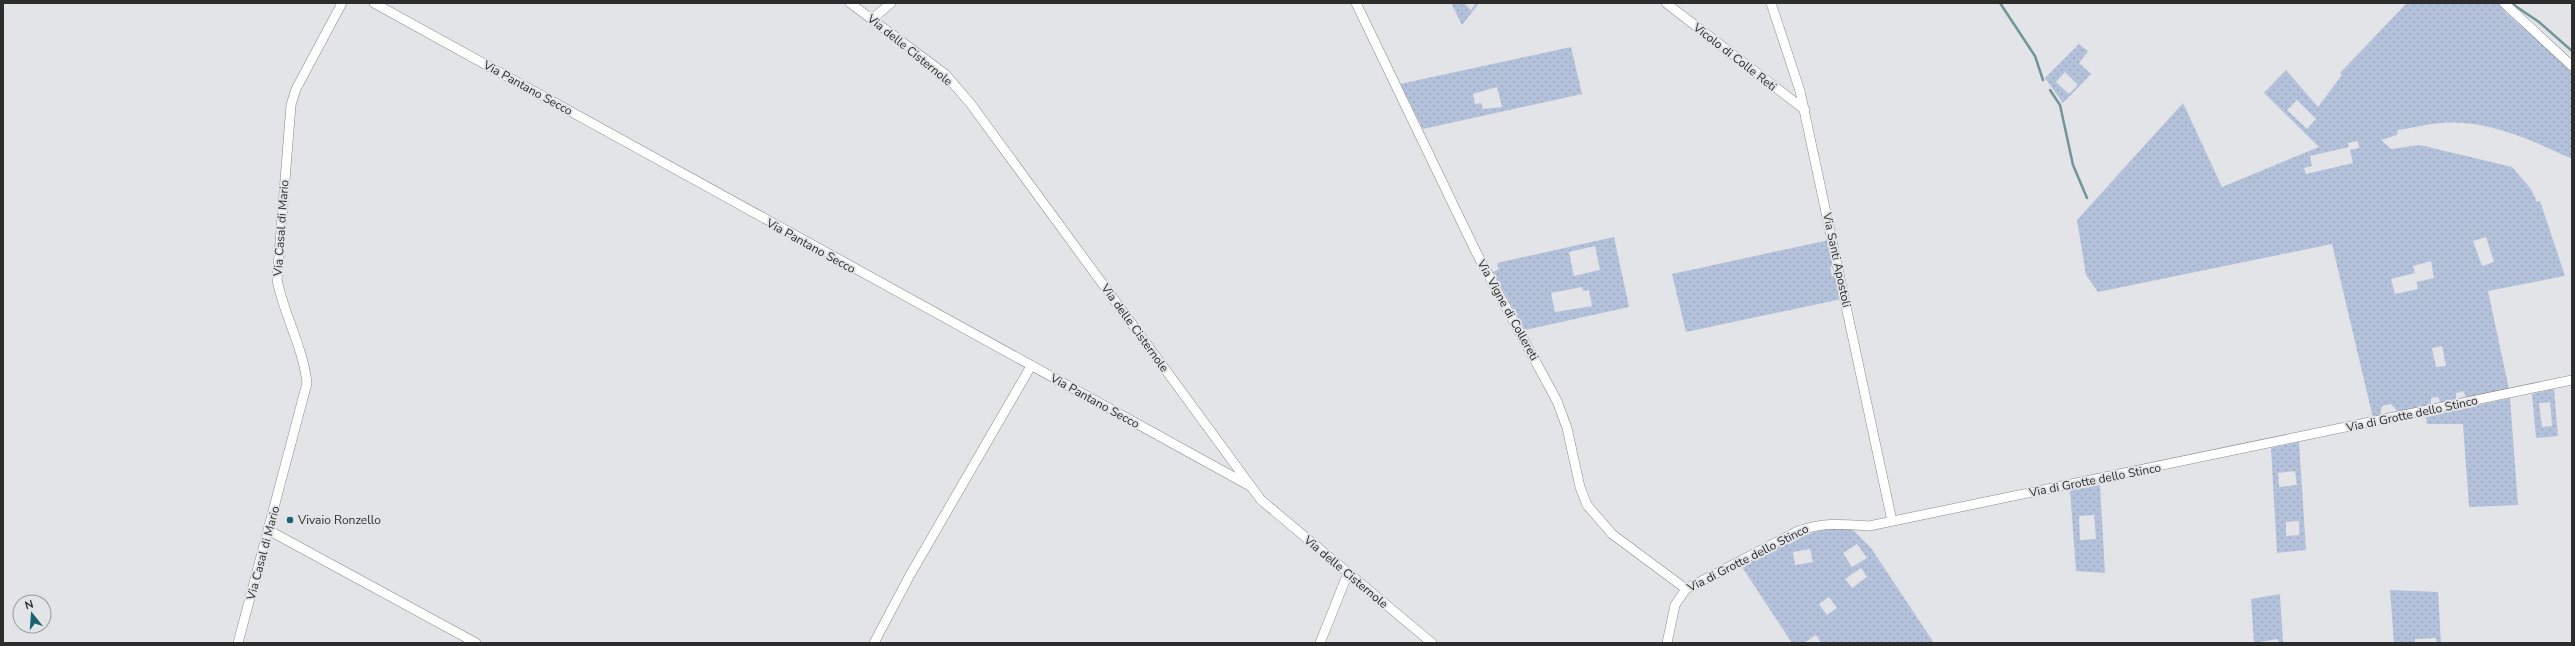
<svg xmlns="http://www.w3.org/2000/svg" width="2575" height="646" font-family="'Nunito Sans',sans-serif">
  <style>
    .green { fill: url(#green-dots); fill-rule: evenodd }
    .lines { fill: none; stroke-linecap: round; stroke-linejoin: round }
    .stream { stroke: #70959a; stroke-width: 2.5 }
    .minor-casing { stroke: #88898b; stroke-width: 10 }
    .minor { stroke: #fff; stroke-width: 9 }
    .poi-dot { fill: #196370; stroke: #e3e4e7; stroke-width: 1.5 }
    .labels { text-anchor: middle; dominant-baseline: central; stroke-width: 4; stroke-linejoin: round; paint-order: stroke }
    .street-label { font-size: 12px; fill: #2d2d2e; stroke: #e3e4e7 }
    .poi-label { font-size: 12px; fill: #2d2d2e; stroke: #e3e4e7; text-anchor: start }
  </style>
  <defs>
    <pattern id="green-dots" width="8" height="8" patternUnits="userSpaceOnUse"><rect width="8" height="8" fill="#b4c1da"/><path d="M2 2h.1M6 6h.1" fill="none" stroke="#9ba6bb" stroke-width="1.8" stroke-linecap="round"/></pattern>
  </defs>
  <rect width="100%" height="100%" fill="#e3e4e7"/>
  <g class="green">
    <polygon points="1451,3 1464,3 1471,10 1476,3 1479,3 1462,25"/>
    <path d="M2407,3h92l7,10 66,57v89c-41,-19 -85,-40 -131,-36 -15,1 -29,5 -43,7l-1,5 -16,5 10,9 29,-4 92,22 19,22 6,13 3,-1 25,75 -77,15 21,98 -42,9 -4,-7 -7,2v7l-15,3 -3,-6 -7,1v8l-32,7 -8,-9 -9,2 -2,11 -7,1 -41,-174 -234,48 -12,-17 -9,-55 106,-117 39,84 97,-40 -55,-54 22,-23 32,37 24,-32 -2,-2zM2297,100l19,19 -9,10 -20,-19zM2358,141l1,7 -9,2 3,13 -47,11 -2,-6 8,-2 -2,-10 39,-9 -1,-4zM2486,237l8,25 -12,4 -9,-25zM2431,261l3,17 -17,4 -4,-16zM2415,273l3,16 -23,5 -4,-15zM2442,346l4,20 -10,1 -4,-19z"/>
    <path d="M2079,44l9,7 -9,12 12,11 -28,29 -18,-25zM2065,72l13,13 -9,9 -13,-12z"/>
    <path d="M1571,47l11,47 -159,35 -23,-45zM1497,87l5,20 -19,2 -2,-6 -6,1 -2,-10z"/>
    <path d="M1614,237l15,70 -104,23 -32,-58 6,-3 -2,-6zM1595,246l5,24 -26,6 -5,-24zM1582,287l1,4 6,-1 3,16 -37,6 -4,-19z"/>
    <polygon points="1829,240 1835,265 1830,267 1831,273 1837,274 1842,299 1686,332 1672,274"/>
    <path d="M2554,389l4,47 -22,2 -4,-44zM2550,402l2,24 -10,1 -3,-24z"/>
    <polygon points="2510,398 2518,505 2469,507 2463,424 2427,424 2426,417"/>
    <path d="M2299,442l7,108 -29,3 -6,-105zM2295,471l2,14 -18,2 -1,-14zM2299,521v14l-13,1v-14z"/>
    <path d="M2100,485l5,88 -29,-2 -6,-81zM2094,515l2,24 -16,1 -1,-24z"/>
    <path d="M1840,527l13,3 18,18 63,95h-113l-5,-8 -12,8h-12l-50,-76c32,-17 61,-36 98,-40zM1857,544l10,14 -15,9 -9,-14zM1810,549l3,13 -18,3 -2,-13zM1861,568l6,9 -15,11 -7,-9zM1829,597l8,11 -10,7 -8,-11z"/>
    <polygon points="2390,590 2438,592 2441,643 2437,643 2436,638 2415,639 2415,643 2394,643"/>
    <polygon points="2280,594 2283,643 2279,643 2278,639 2254,643 2251,599"/>
  </g>
  <g class="lines">
    <g class="stream">
      <polyline points="2000,3 2035,56 2043,80"/>
      <polyline points="2511,3 2539,22 2572,51"/>
      <polyline points="2050,90 2060,105 2073,165 2087,198"/>
    </g>
    <defs>
      <g id="minor">
        <polyline points="374,3 1250,486"/>
        <polyline points="850,3 945,74 970,103 1261,500 1432,643"/>
        <polyline points="1356,3 1476,252 1557,401 1567,428 1580,487 1587,505 1612,534 1686,589"/>
        <polyline points="1666,3 1805,110"/>
        <polyline points="1771,3 1800,91 1892,521"/>
        <polyline points="2504,3 2572,66"/>
        <polyline points="872,19 891,3"/>
        <polyline points="270,531 476,643"/>
        <path d="M238,643l69,-260c-4,-36 -23,-68 -30,-103l14,-175 5,-16 46,-86"/>
        <polyline points="874,643 910,575 1031,366"/>
        <polyline points="1320,643 1348,573"/>
        <path d="M1667,643l8,-38 11,-16 110,-57c25,-10 46,-8 73,-6l703,-146"/>
      </g>
    </defs>
    <use href="#minor" class="minor-casing"/>
    <use href="#minor" class="minor"/>
  </g>
  <circle class="poi-dot" cx="290" cy="520" r="4"/>
  <g class="labels">
    <g class="street-label">
      <text transform="translate(910 50) rotate(39)">Via delle Cisternole</text>
      <text transform="translate(1735 57) rotate(38)">Vicolo di Colle Reti</text>
      <text transform="translate(528 88) rotate(29)">Via Pantano Secco</text>
      <text transform="translate(281 228) rotate(-86)">Via Casal di Mario</text>
      <text transform="translate(811 246) rotate(29)">Via Pantano Secco</text>
      <text transform="translate(1837 260) rotate(78)">Via Santi Apostoli</text>
      <text transform="translate(1508 310) rotate(61)">Via Vigne di Collereti</text>
      <text transform="translate(1135 328) rotate(54)">Via delle Cisternole</text>
      <text transform="translate(1095 401) rotate(29)">Via Pantano Secco</text>
      <text transform="translate(2412 414) rotate(-12)">Via di Grotte dello Stinco</text>
      <text transform="translate(2095 480) rotate(-11)">Via di Grotte dello Stinco</text>
      <text transform="translate(263 553) rotate(-75)">Via Casal di Mario</text>
      <text transform="translate(1748 558) rotate(-27)">Via di Grotte dello Stinco</text>
      <text transform="translate(1346 572) rotate(40)">Via delle Cisternole</text>
    </g>
    <g class="poi-label">
      <text x="298" y="520">Vivaio Ronzello</text>
    </g>
  </g>
  <rect width="2575" height="646" fill="none" stroke="#2d2d2e" stroke-width="8"/>
  <g transform="translate(32 614) rotate(343)"><circle r="19" fill="#e3e4e7" stroke="#9a9b9d"/>
  <path d="M0-3L7 15L0 10L-7 15Z" fill="#196370"/>
  <text y="-6" font-size="11" font-weight="bold" text-anchor="middle" fill="#2d2d2e">N</text>
  </g>
</svg>
